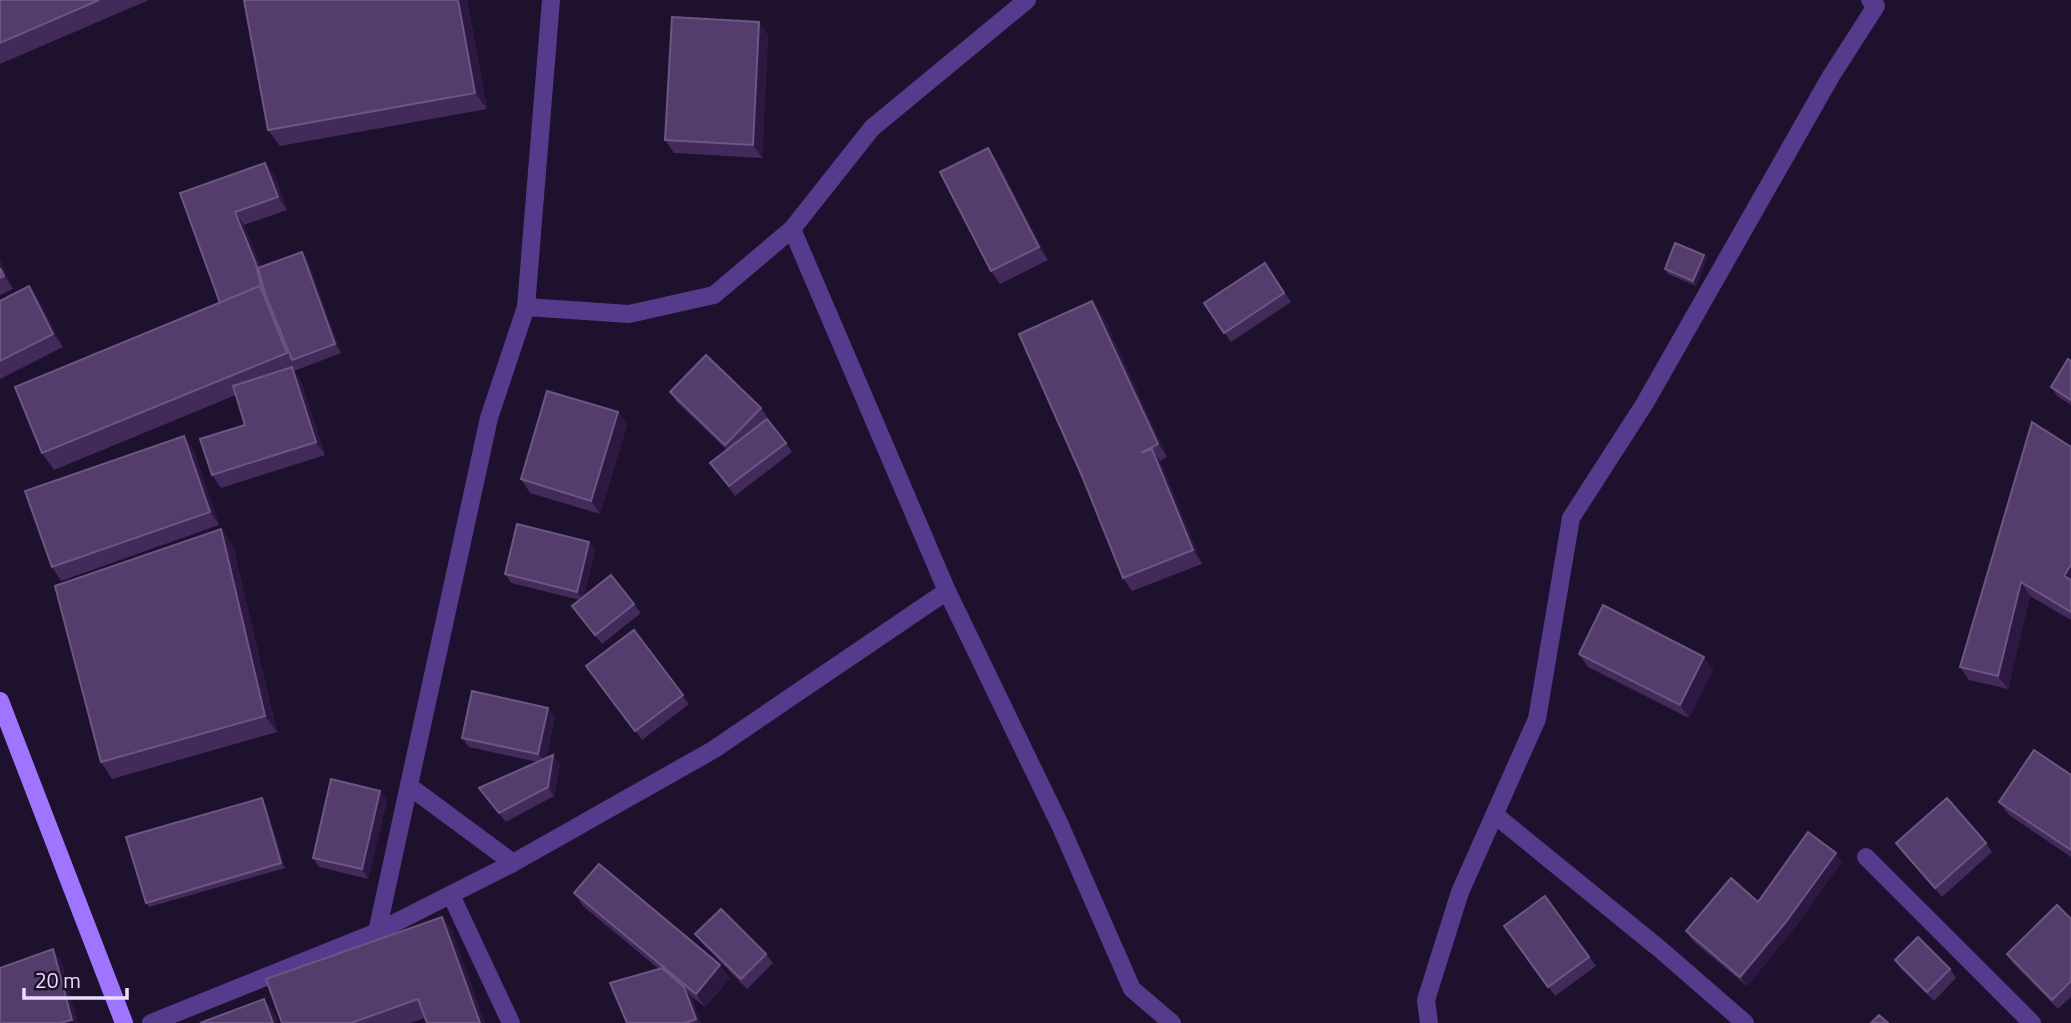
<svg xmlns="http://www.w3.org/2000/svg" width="2071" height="1023" font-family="'Titillium Web',sans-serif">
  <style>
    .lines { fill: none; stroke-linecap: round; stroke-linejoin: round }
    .minor { stroke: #563b8d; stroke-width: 18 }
    .secondary { stroke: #9f74ff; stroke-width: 18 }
    .wall { fill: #422a5b }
    .shaded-wall { fill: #2c1841 }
    .building { fill: #543d6d; stroke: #6c5684; stroke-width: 2 }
  </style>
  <rect width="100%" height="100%" fill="#1e112d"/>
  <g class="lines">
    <g class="minor">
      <polyline points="792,229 947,591 1060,825 1132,989 1172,1023"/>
      <polyline points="526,307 629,314 714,295 792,229 872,128 1027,0"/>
      <polyline points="409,786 513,863"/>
      <polyline points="1495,815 1661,950 1745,1023"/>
      <polyline points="1866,857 2032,1023"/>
      <polyline points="451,895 511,1023"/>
      <polyline points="377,932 513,863 713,750 947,591"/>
      <polyline points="151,1023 377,932 489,418 526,307 551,0"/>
      <polyline points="1429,1023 1426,1000 1460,892 1537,719 1571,518 1645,403 1831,76 1876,6 1870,0"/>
    </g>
    <polyline class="secondary" points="0,701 124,1023"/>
  </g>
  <g class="wall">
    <polygon points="0,0 149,0 0,64"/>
    <polygon points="467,0 487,109 280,146 268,130"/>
    <polygon points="768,35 762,158 674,153 665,140"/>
    <polygon points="988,148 997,161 1048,260 1000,284 991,271"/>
    <polygon points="275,176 287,210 244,225 261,267 302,252 308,261 341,353 294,371 301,381 325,455 221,488 212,475 245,425 236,395 54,470 42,453 220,303 180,193"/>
    <polygon points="1704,255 1707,259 1696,286 1668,274 1665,269"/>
    <polygon points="0,260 13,289 0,295"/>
    <polygon points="1265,263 1291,302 1231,342 1204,303"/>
    <polygon points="38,299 63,347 0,379 0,301"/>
    <polygon points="1102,314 1167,457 1160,461 1202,564 1132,591 1123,578"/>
    <polygon points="2071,361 2071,405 2057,396 2051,387"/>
    <polygon points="670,392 761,408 767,417 762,423 786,443 792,452 735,496 717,472 727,450 676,401"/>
    <polygon points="618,412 627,425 600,514 530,493 521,479"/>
    <polygon points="184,436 193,449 219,525 61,581 52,567"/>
    <polygon points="2071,447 2071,620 2030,596 2008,689 1969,680 1960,667"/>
    <polygon points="221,529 233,546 277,732 112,779 101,762"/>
    <polygon points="589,542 595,551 584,596 634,604 641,613 602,644 572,606 580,600 511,583 505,574"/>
    <polygon points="634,630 689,704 642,740 593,675"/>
    <polygon points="1579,654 1704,657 1713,670 1689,718 1588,667"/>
    <polygon points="548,708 555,717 546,759 560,764 554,796 506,822 479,788 538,762 469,747 462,738"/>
    <polygon points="2071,775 2071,857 2009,815 1999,802"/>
    <polygon points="387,800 368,879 319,867 313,858"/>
    <polygon points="265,803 285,868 149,907 146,903"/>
    <polygon points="1896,843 1986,843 1992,852 1942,897 1902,852"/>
    <polygon points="1842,862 1792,931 1747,986 1693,941 1686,931 1758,902"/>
    <polygon points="574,893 720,965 730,978 705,1007 691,996 701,1023 627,1023 659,969 583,906"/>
    <polygon points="1545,896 1596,966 1555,996 1504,926"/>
    <polygon points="442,917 453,933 425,1018 410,1023 282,1023"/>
    <polygon points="2071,919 2071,997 2058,1009 2013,963 2007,954"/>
    <polygon points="695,934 766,954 773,963 747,989 702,943"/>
    <polygon points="1895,960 1950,969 1956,978 1934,1001 1901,969"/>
  </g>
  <g class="shaded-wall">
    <polygon points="458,0 467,0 487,109 475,93"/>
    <polygon points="759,22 768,35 762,158 753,145"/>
    <polygon points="988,148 997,161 1048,260 1039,247"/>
    <polygon points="265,163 275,176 287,210 278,197"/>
    <polygon points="235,212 244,225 265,277 292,360 287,353 260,286"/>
    <polygon points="302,252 308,261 341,353 335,344"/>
    <polygon points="1704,255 1707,259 1696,286 1693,281"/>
    <polygon points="0,260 13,289 4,276 0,268"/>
    <polygon points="29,286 38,299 63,347 53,334"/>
    <polygon points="1092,301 1102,314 1167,457 1158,444"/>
    <polygon points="292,367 301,381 325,455 316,442"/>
    <polygon points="618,412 627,425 600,514 591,501"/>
    <polygon points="184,436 193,449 219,525 210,512"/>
    <polygon points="1152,449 1161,462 1202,564 1193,550"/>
    <polygon points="221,529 233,546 277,732 265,716"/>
    <polygon points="589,542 595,551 583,601 577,592"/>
    <polygon points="2071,565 2071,586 2064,576"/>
    <polygon points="2021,582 2030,596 2008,689 1998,676"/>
    <polygon points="1704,657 1713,670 1689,718 1680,705"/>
    <polygon points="548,708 555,717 545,763 538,754"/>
    <polygon points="553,755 560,764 554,796 548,787"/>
    <polygon points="380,791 387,800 368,879 362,869"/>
    <polygon points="262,798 265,803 285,868 281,863"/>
    <polygon points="1836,853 1842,862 1792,931 1747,986 1740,977"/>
    <polygon points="442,917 453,933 485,1023 480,1023"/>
    <polygon points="53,949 62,962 78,1023 74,1023 72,1020"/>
    <polygon points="720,965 730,978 705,1007 696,994"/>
    <polygon points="684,987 691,996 701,1023 699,1023 696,1019"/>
    <polygon points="264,999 274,1012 278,1023 273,1023"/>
  </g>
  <g class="building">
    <polygon points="0,0 99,0 0,43"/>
    <polygon points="244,0 458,0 475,93 268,130"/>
    <polygon points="672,17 759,22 753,145 665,140"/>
    <polygon points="988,148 1039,247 991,271 940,172"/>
    <polygon points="265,163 278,197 235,212 256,264 262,290 260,286 220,303 180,193"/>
    <polygon points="1675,243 1704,255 1693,281 1665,269"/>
    <polygon points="302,252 335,344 292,360 265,294 258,268"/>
    <polygon points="1265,263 1284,293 1224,333 1204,303"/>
    <polygon points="0,268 4,276 0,278"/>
    <polygon points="29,286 53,334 0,361 0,301"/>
    <polygon points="260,286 287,353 42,453 15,387"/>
    <polygon points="1092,301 1158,444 1141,453 1152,449 1193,550 1123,578 1082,476 1019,334"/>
    <polygon points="706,355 761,408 725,445 670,392"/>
    <polygon points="2068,359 2071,361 2071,400 2051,387"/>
    <polygon points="292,367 316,442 212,475 200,439 245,425 233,386"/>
    <polygon points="547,391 618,412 591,501 521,479"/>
    <polygon points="767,419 786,443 729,486 710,463"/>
    <polygon points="2032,422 2071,447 2071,565 2064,576 2071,580 2071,612 2021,582 1998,676 1960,667"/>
    <polygon points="184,436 210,512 52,567 25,491"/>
    <polygon points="517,524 589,542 577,592 505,574"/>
    <polygon points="221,529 265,716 101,762 55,586"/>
    <polygon points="611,575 634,604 595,635 572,606"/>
    <polygon points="1603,605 1704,657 1680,705 1579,654"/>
    <polygon points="634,630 683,695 635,731 586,666"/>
    <polygon points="472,691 548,708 538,754 462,738"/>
    <polygon points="2034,750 2071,775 2071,850 1999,802"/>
    <polygon points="553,755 548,787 499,813 479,788"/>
    <polygon points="331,779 380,791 362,869 313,858"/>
    <polygon points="262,798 281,863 146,903 126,837"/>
    <polygon points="1947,798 1986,843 1935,888 1896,843"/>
    <polygon points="1808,832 1836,853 1786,922 1740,977 1686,931 1731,878 1758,902"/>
    <polygon points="599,864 720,965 696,994 574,893"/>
    <polygon points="1545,896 1589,957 1548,987 1504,926"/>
    <polygon points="2057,905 2071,919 2071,981 2052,1000 2007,954"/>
    <polygon points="721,909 766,954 741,979 695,934"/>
    <polygon points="442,917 480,1023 427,1023 418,999 351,1023 282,1023 266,979"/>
    <polygon points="1918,937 1950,969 1927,992 1895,960"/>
    <polygon points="53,949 72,1020 60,1023 0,1023 0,968"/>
    <polygon points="662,968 684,987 696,1019 685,1023 627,1023 610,983"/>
    <polygon points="264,999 273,1023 200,1023"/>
    <polygon points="1879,1015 1888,1023 1871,1023"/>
  </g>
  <path d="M24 988v10h103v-10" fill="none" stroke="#ebddff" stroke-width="3.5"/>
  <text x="35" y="988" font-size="21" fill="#ebddff" stroke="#1e112d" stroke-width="5" paint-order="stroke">20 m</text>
</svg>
